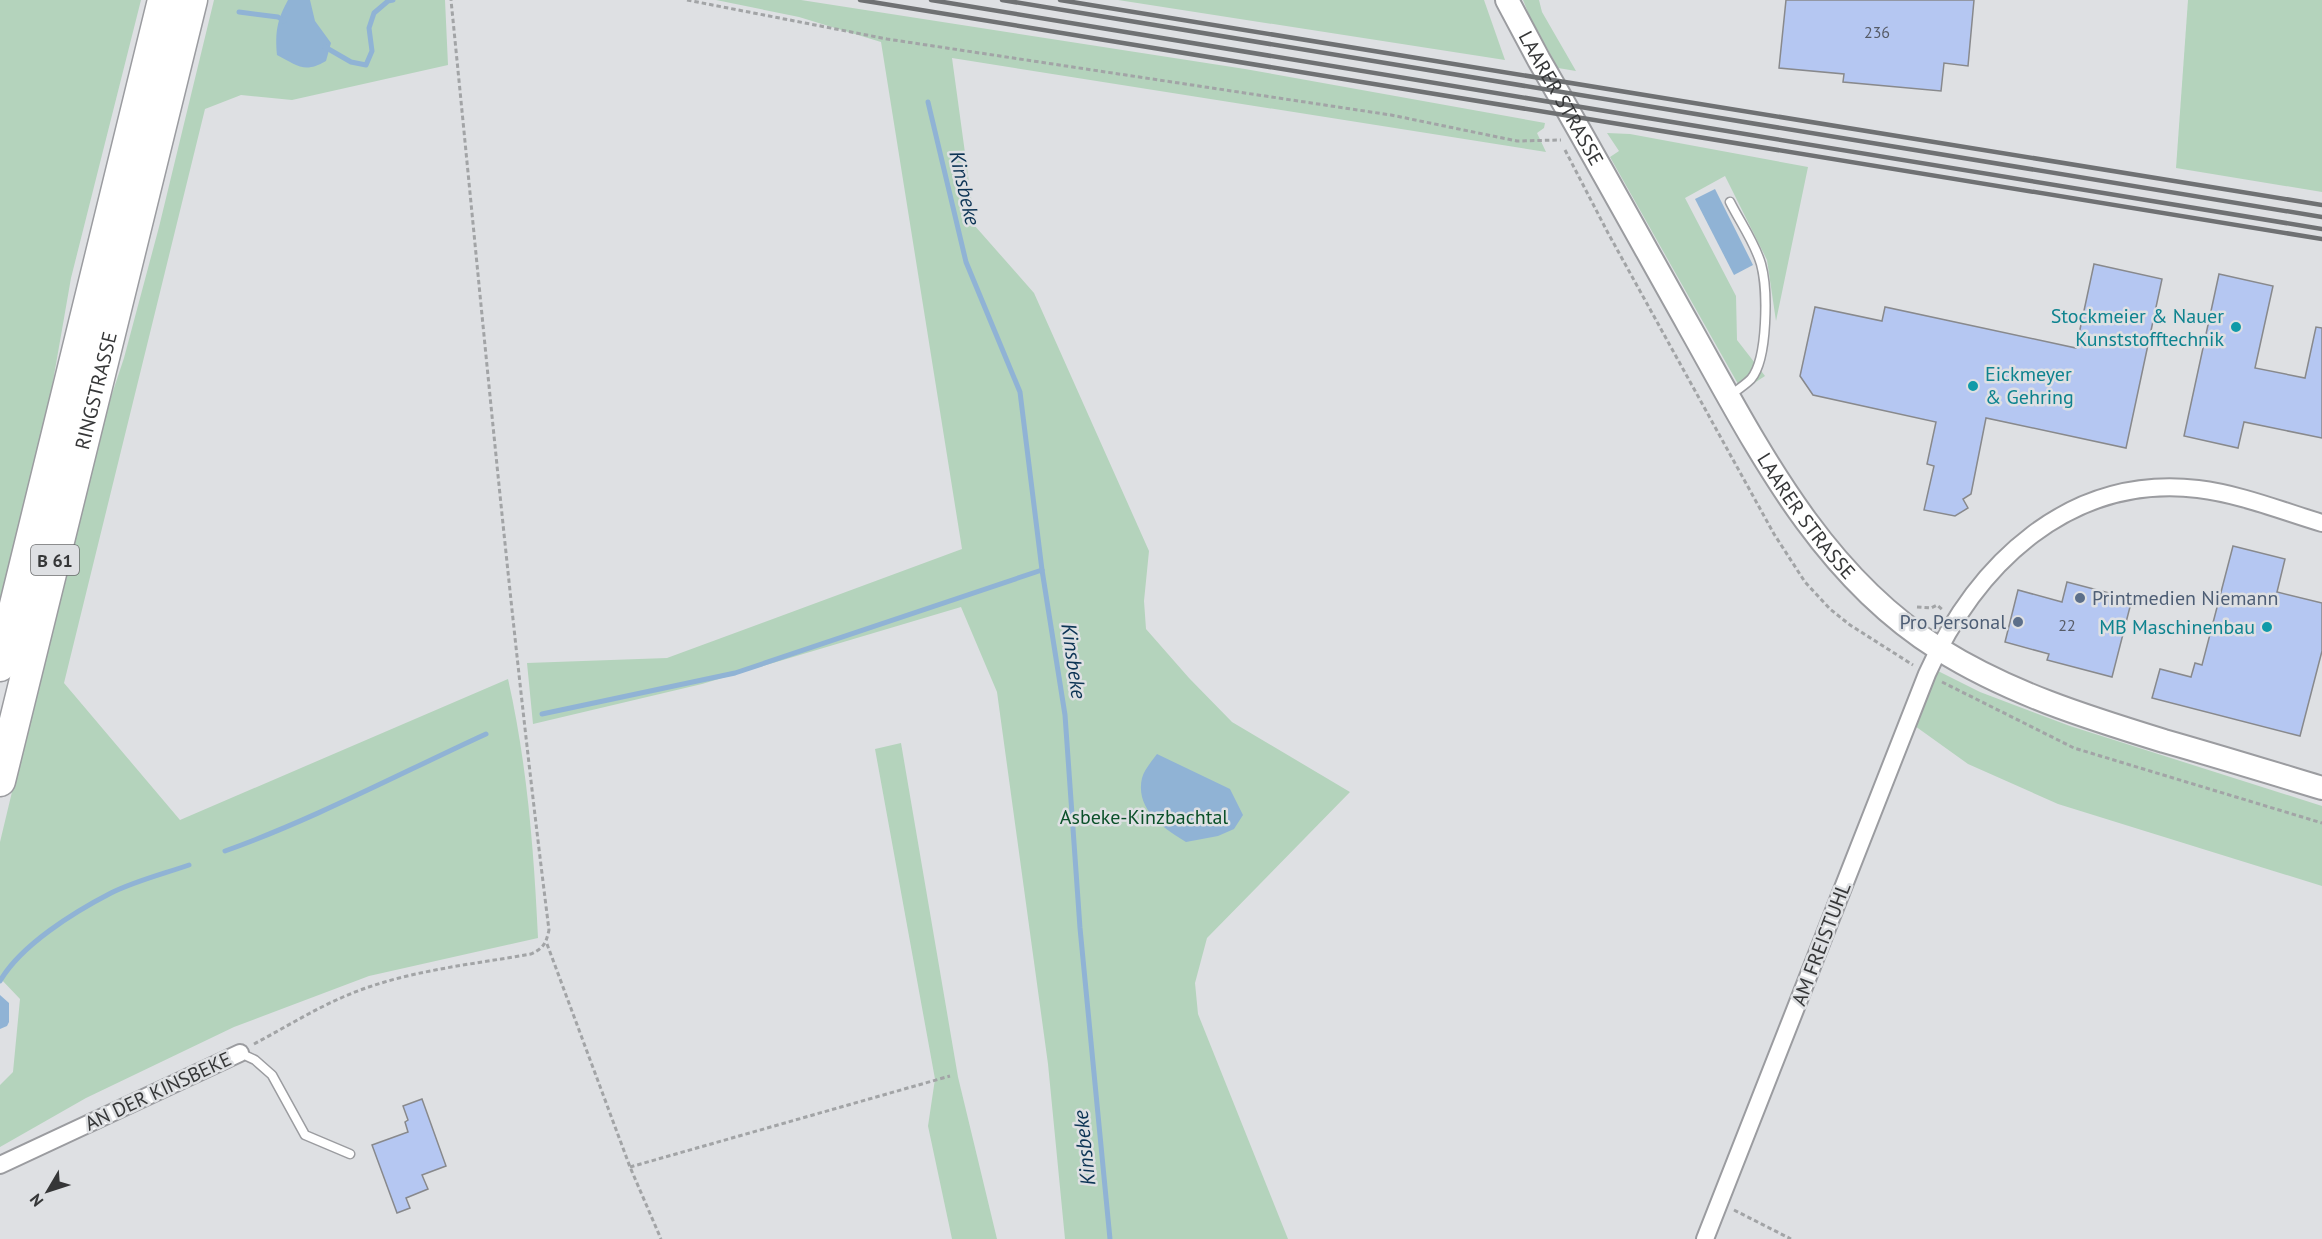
<svg xmlns="http://www.w3.org/2000/svg" width="2322" height="1239" font-family="'PT Sans',sans-serif">
  <style>
    .green { fill: #b4d3bc }
    .water { fill: #90b3d5 }
    .lines { fill: none; stroke-linecap: round; stroke-linejoin: round }
    .stream { stroke: #90b3d5; stroke-width: 5 }
    .building { fill: #b5c7f2; stroke: #88898c; stroke-width: 1.5 }
    .lane-casing { stroke: #9b9ca0; stroke-width: 11 }
    .street-casing { stroke: #9b9ca0; stroke-width: 20 }
    .secondary-casing { stroke: #9b9ca0; stroke-width: 26 }
    .highway-casing { stroke: #9b9ca0; stroke-width: 33 }
    .path { stroke: #a2a4a6; stroke-width: 3; stroke-dasharray: 4.5 3; stroke-linecap: butt }
    .lane { stroke: #fff; stroke-width: 8 }
    .street { stroke: #fff; stroke-width: 16 }
    .secondary { stroke: #fff; stroke-width: 22 }
    .highway { stroke: #fff; stroke-width: 30 }
    .rail { stroke: #6f7173; stroke-width: 4.5 }
    .culture-dot { fill: #0f9aa8; stroke: #dee0e3; stroke-width: 2 }
    .service-dot { fill: #5c6f8a; stroke: #dee0e3; stroke-width: 2 }
    .labels { text-anchor: middle; dominant-baseline: central; stroke-width: 5; stroke-linejoin: round; paint-order: stroke }
    .number-label { font-size: 16px; fill: #565b66 }
    .shield { fill: #dee0e3; stroke: #686a6b; stroke-width: 1.5 }
    .shield-label { font-size: 18px; font-weight: bold; fill: #363738 }
    .street-label { font-size: 20px; fill: #363738; stroke: #dee0e3 }
    .culture-label { font-size: 20px; fill: #0d838f; stroke: #dee0e3; text-anchor: end }
    .service-label { font-size: 20px; fill: #4e5e75; stroke: #dee0e3; text-anchor: start }
    .park-label { font-size: 20px; fill: #0a5029; stroke: #dee0e3 }
    .water-label { font-size: 21px; font-style: italic; fill: #0c3455; stroke: #dee0e3 }
  </style>
  <rect width="100%" height="100%" fill="#dee0e3"/>
  <g class="green">
    <polygon points="0,0 141,0 71,278 41,450 0,617"/>
    <path d="M214,0h231l3,65 -156,35 -51,-5 -36,14 -141,574 116,137 328,-141c19,84 26,172 30,259l-169,38 -135,51 -148,71 -86,49v-62l13,-13 7,-73 -20,-21v-136l95,-397 29,-87 35,-131z"/>
    <polygon points="716,0 801,0 1245,69 1545,123 1544,128 1537,133 1546,152 952,58 975,226 1034,293 1149,551 1144,601 1146,629 1189,678 1232,722 1350,792 1207,938 1195,983 1198,1014 1288,1239 1065,1239 1048,1064 997,692 961,607 702,684 533,724 527,663 667,658 962,549 881,42 799,17"/>
    <polygon points="1118,0 1484,0 1505,60"/>
    <polygon points="1523,0 1539,0 1542,12 1576,71 1558,68 1530,17"/>
    <polygon points="2188,0 2322,0 2322,192 2176,168"/>
    <polygon points="1607,133 1630,134 1808,167 1776,321 1767,260 1725,176 1685,198 1736,296 1737,340 1765,376 1742,391 1610,157 1619,151"/>
    <polygon points="1938,671 1980,692 2070,726 2322,806 2322,886 2058,804 1968,764 1915,726"/>
    <polygon points="901,743 958,1077 997,1239 952,1239 928,1126 935,1079 875,749"/>
  </g>
  <g class="water">
    <path d="M288,0h22l5,21 16,22 -5,18c-22,13 -29,4 -49,-6 -2,-23 0,-35 11,-55z"/>
    <polygon points="1715,189 1753,265 1734,275 1695,199"/>
    <path d="M1157,754l73,35 13,26 -9,14 -16,7 -32,6c-23,-14 -51,-33 -44,-64 2,-8 10,-17 15,-24z"/>
    <polygon points="0,995 9,1003 9,1022 7,1026 0,1029"/>
  </g>
  <g class="lines">
    <g class="stream">
      <polyline points="239,12 278,17 284,21"/>
      <polyline points="325,47 351,62 366,65 372,51 369,28 374,13 388,1 393,0"/>
      <polyline points="928,102 966,262 1020,392 1042,570 1065,715 1080,928 1110,1239"/>
      <polyline points="542,714 735,673 1042,570"/>
      <path d="M225,851c87,-31 176,-78 261,-117"/>
      <path d="M0,981c21,-36 74,-69 111,-88 24,-12 52,-19 78,-28"/>
    </g>
  </g>
  <g class="building">
    <polygon points="1786,0 1974,0 1968,66 1944,63 1941,91 1843,82 1844,74 1779,68"/>
    <polygon points="2094,264 2162,279 2126,448 1986,418 1971,494 1963,499 1968,508 1955,516 1924,510 1934,466 1927,464 1936,422 1813,395 1800,376 1815,307 1882,321 1885,307 2076,348"/>
    <polygon points="2219,274 2273,286 2255,368 2305,378 2316,327 2322,328 2322,438 2244,422 2238,448 2184,436"/>
    <polygon points="2233,546 2285,559 2277,592 2322,603 2322,651 2300,736 2152,698 2160,669 2191,677 2195,663 2202,665"/>
    <polygon points="2067,582 2132,599 2112,677 2047,660 2049,654 2005,642 2018,590 2062,602"/>
    <polygon points="422,1099 446,1166 422,1175 428,1189 406,1198 410,1208 397,1213 372,1145 408,1132 405,1122 408,1120 403,1106"/>
  </g>
  <g class="lines">
    <defs>
      <g id="lane">
        <path d="M1729,396c7,-5 16,-11 22,-17 17,-20 17,-90 10,-115 -6,-21 -21,-42 -31,-62"/>
        <polyline points="240,1053 255,1060 272,1075 305,1135 350,1154"/>
      </g>
      <g id="street">
        <polyline points="0,1165 240,1053"/>
        <path d="M1705,1239l222,-565c49,-110 142,-200 271,-185 42,5 84,22 124,34"/>
      </g>
      <g id="secondary">
        <path id="s1" d="M1507,0l32,60c51,88 100,177 150,266 67,119 130,248 250,323 70,44 147,68 225,92 53,15 105,31 158,47"/>
      </g>
      <g id="highway">
        <polyline points="0,666 163,0"/>
        <path id="s2" d="M0,781l192,-781"/>
      </g>
    </defs>
    <use href="#lane" class="lane-casing"/>
    <use href="#street" class="street-casing"/>
    <use href="#secondary" class="secondary-casing"/>
    <use href="#highway" class="highway-casing"/>
    <g class="path">
      <polyline points="687,0 887,39 1391,115 1517,141 1561,140"/>
      <polyline points="1565,150 1608,233 1774,534 1805,582 1830,609 1850,625 1913,665"/>
      <polyline points="1917,607 1931,608 1937,605 1944,611"/>
      <polyline points="1942,682 2074,748 2322,823"/>
      <polyline points="547,944 630,1167 661,1239"/>
      <path d="M254,1044c30,-16 59,-34 89,-47 59,-26 126,-32 188,-43 13,-6 15,-11 18,-24 -39,-309 -67,-620 -98,-930"/>
      <polyline points="630,1167 950,1076"/>
      <polyline points="1734,1210 1791,1239"/>
    </g>
    <use href="#lane" class="lane"/>
    <use href="#street" class="street"/>
    <use href="#secondary" class="secondary"/>
    <use href="#highway" class="highway"/>
    <g class="rail">
      <polyline points="860,0 2322,239"/>
      <polyline points="931,0 2322,229"/>
      <polyline points="1002,0 2322,217"/>
      <polyline points="1060,0 2322,205"/>
    </g>
  </g>
  <g class="culture-dot">
    <circle cx="2236" cy="327" r="6"/>
    <circle cx="1973" cy="386" r="6"/>
    <circle cx="2267" cy="627" r="6"/>
  </g>
  <g class="service-dot">
    <circle cx="2080" cy="598" r="6"/>
    <circle cx="2018" cy="622" r="6"/>
  </g>
  <g class="labels">
    <g class="number-label">
      <text x="1877" y="32">236</text>
      <text x="2067" y="625">22</text>
    </g>
    <rect class="shield" x="31" y="545" width="48" height="30" rx="4.5"/>
    <g class="shield-label">
      <text x="55" y="560">B 61</text>
    </g>
    <g class="street-label">
      <text stroke="none"><textPath href="#s1" startOffset="112">LAARER STRASSE</textPath></text>
      <text stroke="none"><textPath href="#s2" startOffset="402">RINGSTRASSE</textPath></text>
      <text stroke="none"><textPath href="#s1" startOffset="597">LAARER STRASSE</textPath></text>
      <text transform="translate(1821 944) rotate(-69)">AM FREISTUHL</text>
      <text transform="translate(158 1091) rotate(-25)">AN DER KINSBEKE</text>
    </g>
    <g class="culture-label">
      <text x="2224" y="316">Stockmeier &amp; Nauer<tspan x="2224" dy="23">Kunststofftechnik</tspan></text>
      <text x="1985" y="374" text-anchor="start">Eickmeyer<tspan x="1985" dy="23">&amp; Gehring</tspan></text>
      <text x="2255" y="627">MB Maschinenbau</text>
    </g>
    <g class="service-label">
      <text x="2092" y="598">Printmedien Niemann</text>
      <text x="2006" y="622" text-anchor="end">Pro Personal</text>
    </g>
    <g class="park-label">
      <text x="1144" y="817">Asbeke-Kinzbachtal</text>
    </g>
    <g class="water-label">
      <text transform="translate(965 188) rotate(77)">Kinsbeke</text>
      <text transform="translate(1074 661) rotate(82)">Kinsbeke</text>
      <text transform="translate(1084 1148) rotate(-96)">Kinsbeke</text>
    </g>
  </g>
  <g transform="translate(48 1191) rotate(231)" stroke="#dee0e3" stroke-width="4.5" paint-order="stroke">
  <path d="M0-4.5L10 22L0 15L-10 22Z" fill="#363738"/>
  <text y="-9" font-size="16" font-weight="bold" text-anchor="middle" fill="#363738">N</text>
  </g>
</svg>
